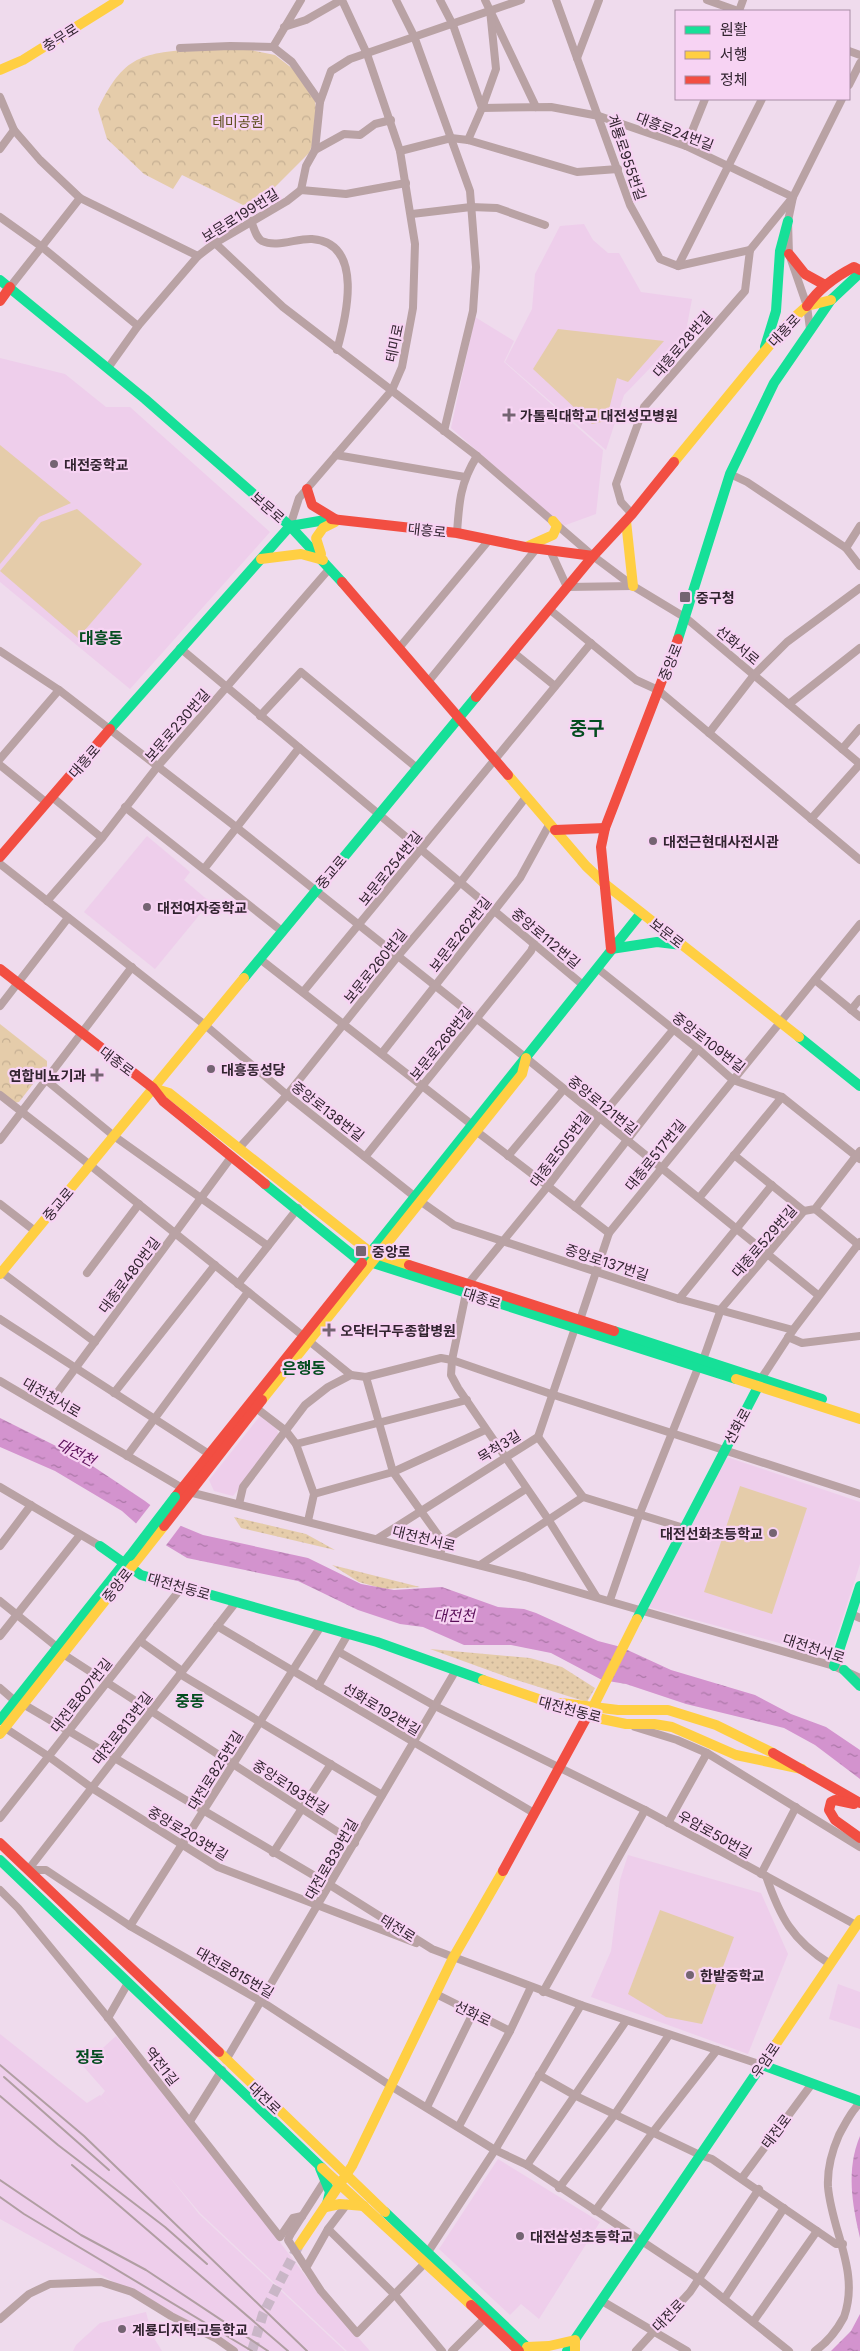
<svg xmlns="http://www.w3.org/2000/svg" width="860" height="2351" font-family="Inter,'Noto Sans KR',sans-serif">
  <style>
    .built { fill: #eeceeb }
    .grass { fill: url(#grass-dots) }
    .park { fill: url(#park-crowns) }
    .pitch { fill: #e5ccaa }
    .water { fill: url(#water-ripples) }
    .pier { fill: #efdbed }
    .lines { fill: none; stroke-linecap: round; stroke-linejoin: round }
    .secondary-tunnel { stroke: #c9b6c7; stroke-width: 10; stroke-dasharray: 10 5; stroke-linecap: butt }
    .street { stroke: #b9a2a4; stroke-width: 8 }
    .fast { stroke: #16e098; stroke-width: 10 }
    .slow { stroke: #ffcf43; stroke-width: 10 }
    .jam { stroke: #f24e42; stroke-width: 10 }
    .rail { stroke: #b09ea2; stroke-width: 2 }
    .street-bridge { stroke: #b9a2a4; stroke-width: 8 }
    .fast-bridge { stroke: #16e098; stroke-width: 10 }
    .slow-bridge { stroke: #ffcf43; stroke-width: 10 }
    .poi-dot { fill: #746472; stroke: #f7d3f3; stroke-width: 2 }
    .labels { text-anchor: middle; dominant-baseline: central; stroke-width: 4.5; stroke-linejoin: round; paint-order: stroke }
    .street-label { font-size: 14px; fill: #322430; stroke: #f7d3f3 }
    .park-label { font-size: 14px; fill: #5e4e1e; stroke: #f7d3f3 }
    .poi-label { font-size: 14px; font-weight: bold; fill: #322430; stroke: #f7d3f3; text-anchor: start }
    .water-label { font-size: 15px; font-style: italic; fill: #5a0e58; stroke: #f7d3f3 }
    .quarter-label { font-size: 16px; font-weight: bold; fill: #044d20; stroke: #f7d3f3 }
    .district-label { font-size: 19px; font-weight: bold; fill: #044d20; stroke: #f7d3f3 }
  </style>
  <defs>
    <pattern id="grass-dots" width="8" height="8" patternUnits="userSpaceOnUse" patternTransform="scale(1.25)"><rect width="8" height="8" fill="#e5ccaa"/><path d="M2 2h.1M6 6h.1" fill="none" stroke="#c5af93" stroke-width="1.8" stroke-linecap="round"/></pattern>
    <pattern id="park-crowns" width="20" height="18" patternUnits="userSpaceOnUse" patternTransform="scale(1.25)"><rect width="20" height="18" fill="#e5ccaa"/><path d="M2 6a3 3 0 1 1 6 0M12 15a3 3 0 1 1 6 0" fill="none" stroke="#c5af93"/></pattern>
    <pattern id="water-ripples" width="26" height="14" patternUnits="userSpaceOnUse" patternTransform="scale(1.25)"><rect width="26" height="14" fill="#d393ce"/><path d="M2 4q2-2 4 0t4 0M15 11q2-2 4 0t4 0" fill="none" stroke="#ac78a8"/></pattern>
  </defs>
  <rect width="100%" height="100%" fill="#efdbed"/>
  <g class="built">
    <polygon points="584,224 593,240 608,253 619,253 641,292 692,299 686,331 624,395 606,450 505,362 532,309 535,274 560,226"/>
    <polygon points="475,317 514,341 504,362 603,450 596,514 563,526 451,428"/>
    <polygon points="0,358 65,374 106,407 130,407 270,532 130,689 0,582"/>
    <polygon points="147,836 190,872 184,880 210,902 155,969 84,912"/>
    <polygon points="260,1416 277,1429 279,1437 233,1496 214,1491 209,1480"/>
    <polygon points="727,1457 860,1502 860,1564 830,1657 648,1607"/>
    <polygon points="628,1855 761,1893 788,1954 748,2054 591,1997 611,1951 620,1880"/>
    <polygon points="838,1984 860,1992 860,2029 829,2019"/>
    <polygon points="0,2034 87,2103 100,2095 128,2129 101,2096 105,2091 83,2066 116,2036 205,2144 317,2291 370,2351 347,2351 200,2213 168,2175 199,2214 345,2351 239,2351 0,2219"/>
    <polygon points="498,2159 600,2222 539,2319 521,2304 510,2315 439,2249"/>
    <polygon points="146,2312 152,2335 162,2351 73,2351 76,2345 100,2323"/>
  </g>
  <g class="grass">
    <polygon points="234,1517 306,1534 335,1550 241,1528"/>
    <polygon points="332,1565 420,1587 384,1589 359,1582"/>
    <polygon points="430,1649 530,1658 562,1667 595,1688 587,1702 510,1678"/>
  </g>
  <g class="park">
    <path d="M205,48h36l34,7 18,14 22,32 4,28 -10,24 -44,44 -22,8 -61,-30 -9,14 -29,-15 -37,-35 -9,-30c28,-59 48,-55 107,-61z"/>
    <polygon points="0,1024 47,1061 47,1066 19,1102 14,1103 0,1092"/>
  </g>
  <g class="pitch">
    <polygon points="558,329 664,341 628,382 617,378 606,421 592,424 533,369"/>
    <polygon points="0,445 71,503 39,517 0,564"/>
    <polygon points="77,509 142,564 78,638 0,571 41,522"/>
    <polygon points="740,1486 807,1508 772,1614 704,1592"/>
    <polygon points="660,1910 734,1937 702,2024 666,2017 628,1994"/>
  </g>
  <g class="water">
    <polygon points="0,1418 82,1459 145,1501 174,1523 203,1535 308,1558 361,1584 394,1590 442,1587 498,1607 524,1609 536,1613 598,1641 621,1647 671,1670 755,1695 791,1714 826,1727 860,1750 860,1779 815,1745 784,1728 686,1704 626,1684 602,1680 551,1653 511,1645 464,1645 423,1627 400,1624 358,1610 298,1581 187,1558 149,1535 122,1511 97,1496 55,1471 0,1447"/>
    <path d="M860,2136v102c-8,-34 -14,-69 0,-102z"/>
    <polygon points="860,2314 860,2351 831,2351 851,2331"/>
  </g>
  <polygon class="pier" points="152,1503 182,1524 164,1548 134,1526"/>
  <g class="lines">
    <polyline class="secondary-tunnel" points="252,2351 263,2314 299,2245"/>
    <g class="street">
      <polyline points="396,0 414,36 470,191 476,267 473,311 444,431"/>
      <polyline points="440,0 453,25 482,108 468,140"/>
      <polyline points="485,0 536,107"/>
      <polyline points="556,0 630,205 660,259 678,266 750,250"/>
      <polyline points="707,0 738,11"/>
      <polyline points="490,10 496,69 482,108 551,107 599,116 686,146 793,197 750,250 745,291 644,407 616,484 621,502 632,514"/>
      <polyline points="739,11 743,0"/>
      <polyline points="284,27 306,20 341,0"/>
      <polyline points="273,47 301,0"/>
      <polyline points="180,48 230,46 273,47 292,62 320,102 315,150 306,166 301,190"/>
      <polyline points="849,51 860,55"/>
      <polyline points="577,58 599,0"/>
      <polyline points="849,85 860,63"/>
      <polyline points="0,97 14,130 40,160 80,198 198,256"/>
      <polyline points="320,102 331,71 350,59 521,0"/>
      <polyline points="686,146 705,99"/>
      <polyline points="0,149 14,130"/>
      <polyline points="315,150 344,134 360,135 375,124 391,120"/>
      <polyline points="400,151 451,138 468,140 577,172 618,169"/>
      <polyline points="412,214 471,207 497,208 545,225"/>
      <polyline points="0,217 42,247 138,326"/>
      <path d="M251,221c3,7 5,17 11,20 15,7 35,-3 50,-2 53,4 34,79 25,111"/>
      <polyline points="215,243 283,307 477,456 593,556 633,586 686,618 860,764"/>
      <polyline points="678,266 762,99"/>
      <polyline points="10,287 80,198"/>
      <polyline points="810,329 807,306 789,254 788,221 793,197 842,99"/>
      <polyline points="108,368 138,326 198,256 215,243 287,201 301,190 346,194 406,183"/>
      <polyline points="336,455 465,477"/>
      <polyline points="730,474 747,482 846,548 860,566"/>
      <polyline points="290,526 299,498 392,390 402,367 413,308 415,244 400,151 367,54 342,0"/>
      <path d="M457,533c2,-30 3,-50 20,-77"/>
      <polyline points="846,548 860,526"/>
      <polyline points="550,550 567,587 633,586"/>
      <polyline points="549,609 636,680 658,690 860,860"/>
      <polyline points="180,648 583,985"/>
      <polyline points="399,648 489,540"/>
      <polyline points="0,651 59,690 236,827 526,1058 818,1295"/>
      <polyline points="513,652 555,686"/>
      <polyline points="428,682 537,548"/>
      <polyline points="789,704 860,648"/>
      <polyline points="260,716 301,672 417,768"/>
      <polyline points="709,733 754,675 787,642 860,588"/>
      <polyline points="842,749 860,728"/>
      <polyline points="0,759 59,690"/>
      <polyline points="0,765 47,803"/>
      <polyline points="52,797 102,838"/>
      <polyline points="125,807 283,932"/>
      <polyline points="811,819 860,764"/>
      <polyline points="0,864 205,1025 287,1095 414,1196"/>
      <polyline points="204,869 299,748"/>
      <polyline points="47,901 102,838 158,766 330,568"/>
      <polyline points="260,959 471,1124"/>
      <polyline points="597,968 698,1049 733,1080 782,1097 860,1159"/>
      <polyline points="815,980 860,1017"/>
      <polyline points="303,992 591,643"/>
      <polyline points="0,1006 68,918"/>
      <polyline points="851,1010 860,999"/>
      <polyline points="382,1053 520,878 549,825"/>
      <polyline points="46,1080 114,1136 268,1246"/>
      <polyline points="0,1095 90,1165 302,1335"/>
      <polyline points="476,1131 609,1233"/>
      <polyline points="0,1140 132,967"/>
      <polyline points="240,1147 287,1095 398,956 460,883 526,797"/>
      <polyline points="734,1155 804,1211"/>
      <polyline points="508,1156 564,1089"/>
      <polyline points="365,1157 531,951 534,944"/>
      <polyline points="699,1198 782,1097"/>
      <polyline points="420,1201 454,1225 679,1299 793,1330"/>
      <polyline points="0,1204 35,1231"/>
      <polyline points="575,1207 698,1049"/>
      <polyline points="815,1209 860,1246"/>
      <polyline points="0,1271 95,1342"/>
      <polyline points="87,1273 139,1204"/>
      <polyline points="238,1284 298,1208"/>
      <polyline points="468,1284 548,1186 600,1118 673,1030"/>
      <polyline points="466,1293 452,1360 451,1375 458,1388 548,1519 596,1596"/>
      <polyline points="679,1299 772,1185"/>
      <polyline points="0,1319 209,1454"/>
      <polyline points="580,1320 609,1233 860,924"/>
      <polyline points="788,1337 802,1343 860,1336"/>
      <polyline points="309,1341 351,1375 366,1377 441,1358 452,1360 554,1395 860,1494"/>
      <polyline points="703,1360 721,1309 804,1211 815,1209 860,1151"/>
      <polyline points="366,1377 393,1472 443,1542"/>
      <polyline points="761,1379 793,1330 860,1242"/>
      <polyline points="0,1381 189,1492 525,1577 834,1666 860,1678"/>
      <polyline points="114,1393 215,1265"/>
      <polyline points="46,1408 232,1156"/>
      <polyline points="256,1408 286,1431 296,1444 314,1494 308,1521"/>
      <polyline points="538,1437 583,1497 684,1528"/>
      <polyline points="296,1444 467,1400"/>
      <polyline points="127,1456 248,1292"/>
      <polyline points="0,1487 100,1546"/>
      <polyline points="314,1494 393,1472 485,1430"/>
      <polyline points="239,1504 243,1487 305,1405 328,1387 351,1375"/>
      <polyline points="377,1539 538,1437 575,1328"/>
      <polyline points="0,1546 31,1505"/>
      <polyline points="440,1555 443,1542 526,1489"/>
      <polyline points="480,1565 583,1497"/>
      <polyline points="610,1600 640,1513 698,1368"/>
      <polyline points="0,1601 57,1647"/>
      <polyline points="851,1614 860,1618"/>
      <polyline points="217,1626 534,1813"/>
      <polyline points="0,1636 80,1535"/>
      <polyline points="140,1641 182,1671"/>
      <polyline points="339,1652 435,1706 645,1810 856,1925"/>
      <polyline points="63,1654 355,1843"/>
      <polyline points="180,1674 382,1795"/>
      <polyline points="318,1686 348,1634"/>
      <polyline points="0,1688 15,1701"/>
      <polyline points="23,1704 330,1885 432,1949 581,2005 762,2065"/>
      <polyline points="635,1727 677,1740 707,1753 860,1847"/>
      <polyline points="5,1728 48,1756 92,1788 218,1867 416,1943"/>
      <polyline points="0,1818 182,1587"/>
      <polyline points="668,1823 707,1753"/>
      <polyline points="273,1853 331,1764"/>
      <polyline points="28,1870 46,1870 130,1926 261,2001 391,2086 495,2150 527,2165 699,2279 789,2351"/>
      <polyline points="28,1870 236,1602"/>
      <polyline points="761,1874 796,1807"/>
      <path d="M766,1876c14,41 26,64 64,88"/>
      <polyline points="0,1890 18,1908 105,2014 280,2237 293,2218 302,2216"/>
      <polyline points="130,1926 321,1626"/>
      <polyline points="543,1992 645,1810"/>
      <polyline points="436,1994 510,2031"/>
      <polyline points="108,2018 128,1983"/>
      <polyline points="226,2060 456,1670"/>
      <polyline points="539,2075 576,2096 700,2155 712,2159 836,2244 843,2244"/>
      <polyline points="427,2107 473,2013"/>
      <polyline points="190,2121 222,2070"/>
      <polyline points="459,2126 510,2031 531,1987"/>
      <polyline points="527,2165 626,2021"/>
      <polyline points="742,2178 811,2085"/>
      <polyline points="559,2188 615,2114 669,2035"/>
      <polyline points="347,2204 328,2229 306,2268 321,2291 357,2333 426,2262"/>
      <polyline points="595,2211 653,2132 717,2050"/>
      <polyline points="328,2229 396,2296 442,2351"/>
      <polyline points="290,2235 326,2179"/>
      <polyline points="428,2252 495,2150 581,2005"/>
      <polyline points="724,2299 784,2208"/>
      <polyline points="602,2301 687,2351"/>
      <polyline points="0,2319 29,2294 50,2284 101,2282 132,2292 171,2316 217,2339 234,2351"/>
      <polyline points="753,2322 817,2231"/>
      <polyline points="452,2351 485,2318"/>
      <polyline points="636,2351 690,2292 759,2189"/>
      <path d="M815,2351c13,-9 21,-19 29,-34 16,-45 -12,-85 -16,-130 -1,-18 4,-36 11,-52 6,-11 12,-24 21,-32"/>
    </g>
    <g class="fast">
      <polyline points="0,280 145,399 290,526 342,582"/>
      <polyline points="765,347 776,311 780,251 788,221"/>
      <polyline points="678,639 730,474 774,383 831,300 860,273"/>
      <polyline points="110,729 290,526 331,519"/>
      <polyline points="611,949 657,942 682,945"/>
      <polyline points="244,978 476,697"/>
      <polyline points="799,1037 860,1086"/>
      <polyline points="265,1184 361,1262 373,1263 736,1379"/>
      <polyline points="362,1263 641,913"/>
      <polyline points="614,1331 822,1399"/>
      <polyline points="100,1546 141,1575 377,1642 483,1680"/>
      <polyline points="637,1619 761,1381"/>
      <polyline points="834,1666 860,1586"/>
      <polyline points="844,1670 860,1686"/>
      <polyline points="0,1720 129,1557"/>
      <polyline points="0,1860 322,2168"/>
      <polyline points="762,2065 860,2101"/>
      <polyline points="320,2168 330,2192 327,2204"/>
      <polyline points="385,2212 531,2351"/>
      <polyline points="567,2351 776,2044"/>
    </g>
    <g class="slow">
      <polyline points="0,70 23,60 119,0"/>
      <polyline points="674,462 787,324 807,306 831,300"/>
      <polyline points="626,521 633,586"/>
      <polyline points="526,547 553,535 557,526 553,521"/>
      <polyline points="321,554 316,538 323,528 335,522"/>
      <polyline points="261,559 301,554 323,560"/>
      <polyline points="508,775 586,866 605,884 799,1037"/>
      <polyline points="153,1088 169,1093 370,1252 409,1265"/>
      <polyline points="0,1274 244,978"/>
      <polyline points="736,1379 860,1419"/>
      <polyline points="262,1400 522,1074 526,1058"/>
      <polyline points="483,1680 588,1716 626,1724 654,1724 672,1727 736,1755 802,1769"/>
      <polyline points="561,1703 618,1710 668,1710 716,1725 773,1753"/>
      <polyline points="0,1734 164,1526"/>
      <polyline points="776,2044 860,1920"/>
      <polyline points="219,2052 385,2212"/>
      <polyline points="322,2168 471,2305"/>
      <polyline points="326,2207 340,2204 364,2206"/>
      <polyline points="299,2245 352,2166 453,1958 503,1871"/>
      <polyline points="527,2347 549,2346 575,2340 575,2351"/>
    </g>
    <g class="jam">
      <polyline points="789,254 805,274 825,285"/>
      <polyline points="0,301 10,287"/>
      <path d="M807,306c12,-18 28,-29 47,-39l6,3"/>
      <polyline points="307,489 312,505 335,519"/>
      <polyline points="331,519 457,533 525,547 593,556"/>
      <polyline points="342,582 508,775"/>
      <polyline points="476,697 593,556 632,514 674,462"/>
      <polyline points="555,830 605,828"/>
      <polyline points="0,857 110,729"/>
      <polyline points="611,949 601,847 605,828 678,639"/>
      <polyline points="0,969 153,1088 163,1101 265,1184"/>
      <polyline points="409,1265 614,1331"/>
      <polyline points="175,1497 362,1263"/>
      <polyline points="164,1526 262,1400"/>
      <polyline points="773,1753 860,1803"/>
      <polyline points="854,1804 835,1800 831,1802 829,1810 835,1820 860,1838"/>
      <polyline points="0,1843 219,2052"/>
      <polyline points="503,1871 590,1711"/>
      <polyline points="471,2305 519,2351"/>
    </g>
    <g class="rail">
      <polyline points="0,2065 84,2136 307,2351"/>
      <polyline points="4,2077 109,2170"/>
      <polyline points="0,2096 58,2145 165,2227 207,2264"/>
      <polyline points="72,2165 288,2351"/>
      <polyline points="0,2180 81,2235 146,2270 268,2351"/>
      <polyline points="0,2197 24,2214 252,2351"/>
    </g>
    <polyline class="street-bridge" points="290,2235 288,2240 306,2268"/>
    <polyline class="fast-bridge" points="130,1556 175,1497"/>
    <polyline class="slow-bridge" points="592,1709 637,1619"/>
  </g>
  <g class="poi-dot">
    <path d="M506.5 407.5h5v5h5v5h-5v5h-5v-5h-5v-5h5z"/>
    <circle cx="54" cy="464" r="5"/>
    <rect x="679" y="591" width="12" height="12" rx="2.5"/>
    <circle cx="653" cy="841" r="5"/>
    <circle cx="147" cy="907" r="5"/>
    <circle cx="211" cy="1069" r="5"/>
    <path d="M94.5 1067.5h5v5h5v5h-5v5h-5v-5h-5v-5h5z"/>
    <rect x="355" y="1245" width="12" height="12" rx="2.5"/>
    <path d="M326.5 1322.5h5v5h5v5h-5v5h-5v-5h-5v-5h5z"/>
    <circle cx="773" cy="1533" r="5"/>
    <circle cx="690" cy="1975" r="5"/>
    <circle cx="520" cy="2236" r="5"/>
    <circle cx="122" cy="2329" r="5"/>
  </g>
  <g class="labels">
    <g class="street-label">
      <text transform="translate(60 37) rotate(-32)">충무로</text>
      <text transform="translate(675 131) rotate(21)">대흥로24번길</text>
      <text transform="translate(627 157) rotate(71)">계룡로955번길</text>
      <text transform="translate(240 215) rotate(-32)">보문로199번길</text>
      <text transform="translate(784 330) rotate(-47)">대흥로</text>
      <text transform="translate(394 343) rotate(-78)">테미로</text>
      <text transform="translate(682 344) rotate(-49)">대흥로28번길</text>
      <text transform="translate(268 507) rotate(41)">보문로</text>
      <text transform="translate(427 530) rotate(6)">대흥로</text>
      <text transform="translate(738 645) rotate(40)">선화서로</text>
      <text transform="translate(670 662) rotate(-68)">중앙로</text>
      <text transform="translate(177 725) rotate(-49)">보문로230번길</text>
      <text transform="translate(84 761) rotate(-49)">대흥로</text>
      <text transform="translate(390 868) rotate(-51)">보문로254번길</text>
      <text transform="translate(331 872) rotate(-50)">중교로</text>
      <text transform="translate(667 933) rotate(38)">보문로</text>
      <text transform="translate(460 934) rotate(-52)">보문로262번길</text>
      <text transform="translate(546 938) rotate(40)">중앙로112번길</text>
      <text transform="translate(375 966) rotate(-51)">보문로260번길</text>
      <text transform="translate(709 1042) rotate(38)">중앙로109번길</text>
      <text transform="translate(441 1043) rotate(-51)">보문로268번길</text>
      <text transform="translate(117 1061) rotate(37)">대종로</text>
      <text transform="translate(603 1105) rotate(39)">중앙로121번길</text>
      <text transform="translate(328 1111) rotate(38)">중앙로138번길</text>
      <text transform="translate(560 1149) rotate(-53)">대종로505번길</text>
      <text transform="translate(655 1155) rotate(-51)">대종로517번길</text>
      <text transform="translate(58 1204) rotate(-50)">중교로</text>
      <text transform="translate(764 1241) rotate(-49)">대종로529번길</text>
      <text transform="translate(607 1262) rotate(18)">중앙로137번길</text>
      <text transform="translate(129 1275) rotate(-53)">대종로480번길</text>
      <text transform="translate(482 1298) rotate(18)">대종로</text>
      <text transform="translate(52 1397) rotate(30)">대전천서로</text>
      <text transform="translate(737 1426) rotate(-61)">선화로</text>
      <text transform="translate(499 1446) rotate(-32)">목척3길</text>
      <text transform="translate(424 1538) rotate(14)">대전천서로</text>
      <text transform="translate(117 1585) rotate(-52)">중앙로</text>
      <text transform="translate(179 1586) rotate(16)">대전천동로</text>
      <text transform="translate(814 1648) rotate(18)">대전천서로</text>
      <text transform="translate(81 1695) rotate(-52)">대전로807번길</text>
      <text transform="translate(382 1709) rotate(31)">선화로192번길</text>
      <text transform="translate(570 1709) rotate(15)">대전천동로</text>
      <text transform="translate(122 1728) rotate(-52)">대전로813번길</text>
      <text transform="translate(215 1770) rotate(-58)">대전로825번길</text>
      <text transform="translate(291 1787) rotate(33)">중앙로193번길</text>
      <text transform="translate(188 1833) rotate(31)">중앙로203번길</text>
      <text transform="translate(715 1834) rotate(29)">우암로50번길</text>
      <text transform="translate(331 1859) rotate(-60)">대전로839번길</text>
      <text transform="translate(398 1928) rotate(32)">태전로</text>
      <text transform="translate(235 1972) rotate(30)">대전로815번길</text>
      <text transform="translate(473 2013) rotate(26)">선화로</text>
      <text transform="translate(765 2060) rotate(-56)">우암로</text>
      <text transform="translate(162 2066) rotate(52)">역전1길</text>
      <text transform="translate(265 2098) rotate(44)">대전로</text>
      <text transform="translate(776 2131) rotate(-53)">태전로</text>
      <text transform="translate(668 2315) rotate(-46)">대전로</text>
    </g>
    <g class="park-label">
      <text x="238" y="121">테미공원</text>
    </g>
    <g class="poi-label">
      <text x="520" y="415">가톨릭대학교 대전성모병원</text>
      <text x="64" y="464">대전중학교</text>
      <text x="696" y="597">중구청</text>
      <text x="663" y="841">대전근현대사전시관</text>
      <text x="157" y="907">대전여자중학교</text>
      <text x="221" y="1069">대흥동성당</text>
      <text x="86" y="1075" text-anchor="end">연합비뇨기과</text>
      <text x="372" y="1251">중앙로</text>
      <text x="340" y="1330">오닥터구두종합병원</text>
      <text x="763" y="1533" text-anchor="end">대전선화초등학교</text>
      <text x="700" y="1975">한밭중학교</text>
      <text x="530" y="2236">대전삼성초등학교</text>
      <text x="132" y="2329">계룡디지텍고등학교</text>
    </g>
    <g class="water-label">
      <text transform="translate(76 1452) rotate(28)">대전천</text>
      <text x="454" y="1615">대전천</text>
    </g>
    <g class="quarter-label">
      <text x="101" y="638">대흥동</text>
      <text x="304" y="1368">은행동</text>
      <text x="190" y="1701">중동</text>
      <text x="90" y="2057">정동</text>
    </g>
    <g class="district-label">
      <text x="587" y="728">중구</text>
    </g>
  </g>
  <rect x="675" y="10" width="175" height="90" fill="#f7d3f3" stroke="#a88da5"/>
  <rect x="685" y="26" width="25" height="8" fill="#16e098" stroke="#a88da5"/>
  <text x="720" y="35" font-size="15" fill="#322430">원활</text>
  <rect x="685" y="51" width="25" height="8" fill="#ffcf43" stroke="#a88da5"/>
  <text x="720" y="60" font-size="15" fill="#322430">서행</text>
  <rect x="685" y="76" width="25" height="8" fill="#f24e42" stroke="#a88da5"/>
  <text x="720" y="85" font-size="15" fill="#322430">정체</text>
</svg>
